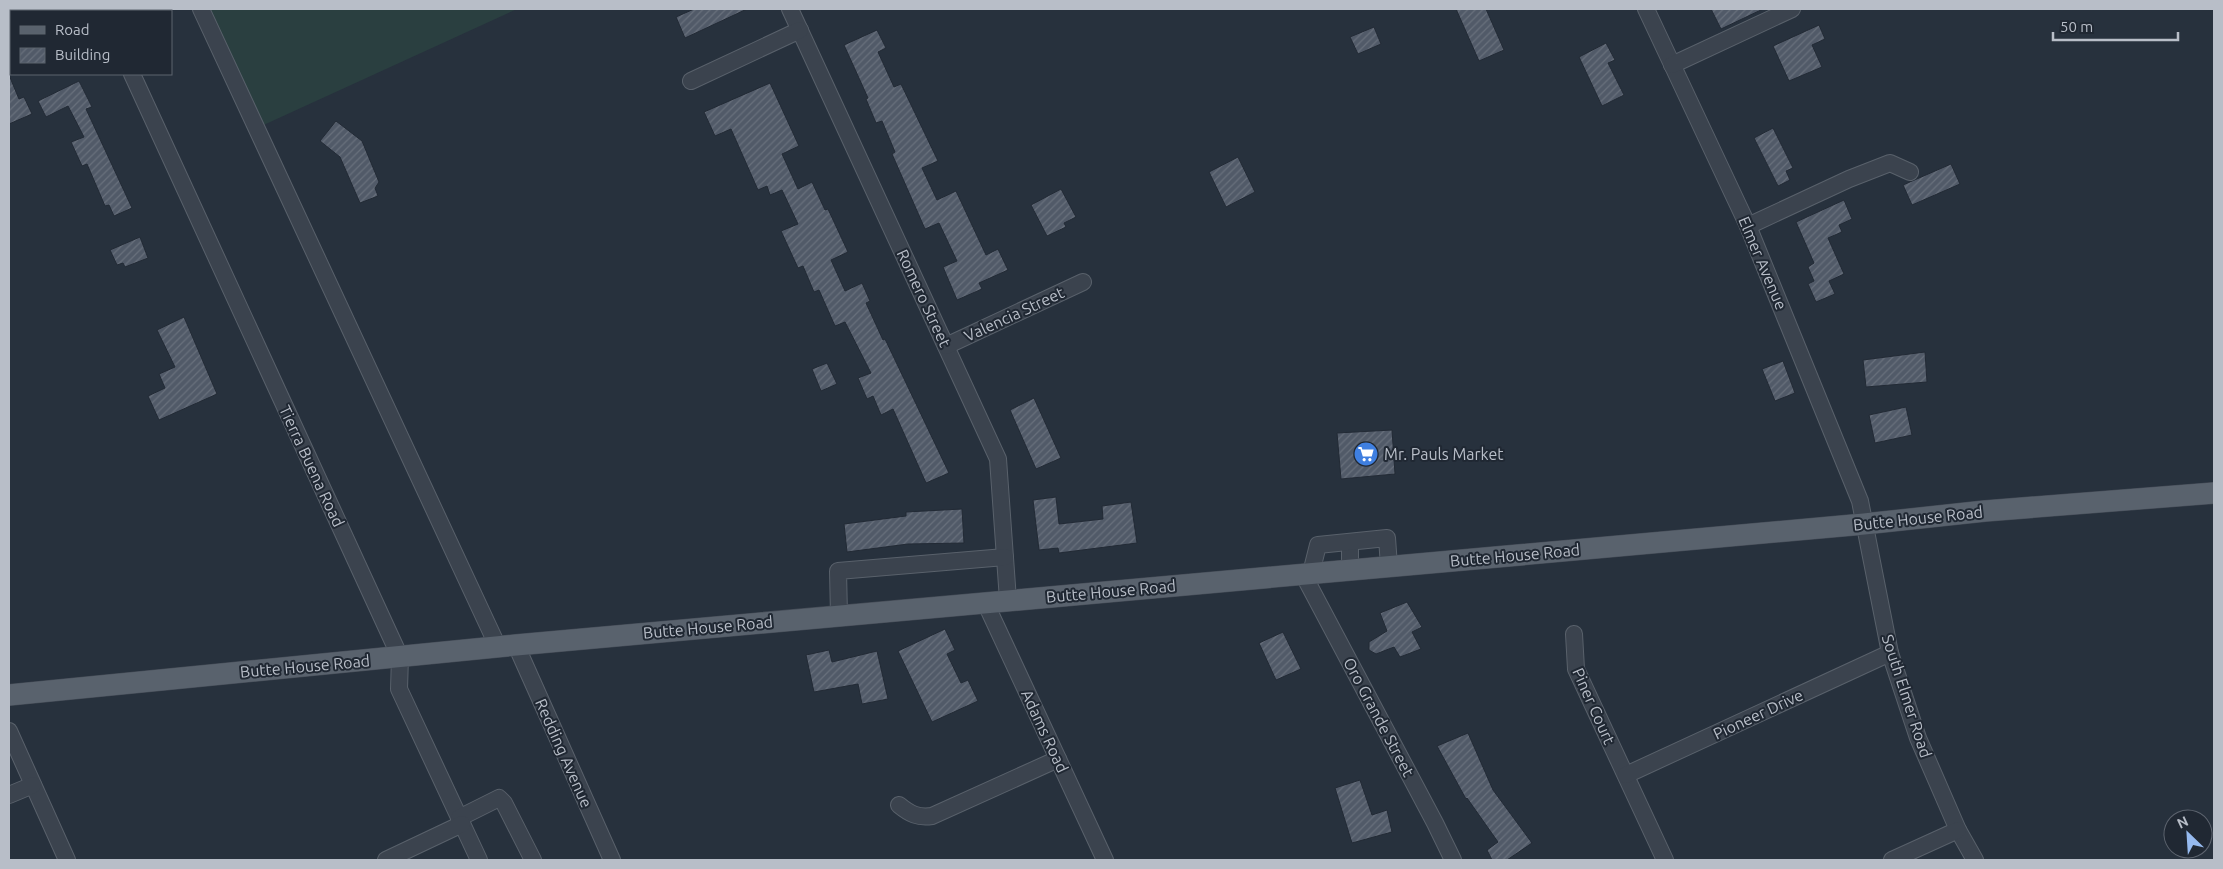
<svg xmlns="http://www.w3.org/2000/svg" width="2223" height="869" font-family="Ubuntu,sans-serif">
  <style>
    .grass { fill: #2a3f40 }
    .building { fill: url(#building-hatch); stroke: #222a35 }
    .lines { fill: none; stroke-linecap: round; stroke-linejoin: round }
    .minor-casing { stroke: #59616b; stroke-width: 18 }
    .major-casing { stroke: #454c57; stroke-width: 22 }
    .minor { stroke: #3b434e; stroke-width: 16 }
    .major { stroke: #59626d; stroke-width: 21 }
    .labels { text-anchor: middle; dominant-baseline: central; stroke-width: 4; stroke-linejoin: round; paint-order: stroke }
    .street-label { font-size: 16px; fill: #b8bec8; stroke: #202833 }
    .poi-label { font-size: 16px; fill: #b8bec8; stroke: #202833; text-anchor: start }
  </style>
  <defs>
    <pattern id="building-hatch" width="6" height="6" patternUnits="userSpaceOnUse" patternTransform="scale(1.25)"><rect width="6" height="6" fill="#515a68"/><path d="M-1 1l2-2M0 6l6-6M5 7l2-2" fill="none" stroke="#68707c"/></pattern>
  </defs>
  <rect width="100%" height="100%" fill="#27313d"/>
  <polygon class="grass" points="201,9 517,9 257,128"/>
  <g class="building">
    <polygon points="694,9 747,9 685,38 676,17"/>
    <polygon points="1456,9 1486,9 1504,50 1479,61"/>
    <polygon points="1711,9 1763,9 1721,29"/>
    <polygon points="1819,25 1825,39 1812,45 1822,67 1789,81 1773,46"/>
    <polygon points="1374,27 1381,44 1358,54 1350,37"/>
    <polygon points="877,30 886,48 878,52 894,87 901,84 938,161 922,168 937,200 956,191 986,255 998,249 1008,270 979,283 982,289 957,300 943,267 957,261 939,223 925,229 892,154 895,152 882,121 876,123 866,99 868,98 844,45"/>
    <polygon points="1606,43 1615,60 1608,63 1624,95 1602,106 1579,57"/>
    <polygon points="9,75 19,99 24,97 32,114 9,124"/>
    <polygon points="79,81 92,107 86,109 132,208 114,216 109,205 105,206 87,164 82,166 71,142 84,137 68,106 46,117 38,101"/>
    <polygon points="770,83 799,146 782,154 798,189 812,182 825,210 828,209 848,252 831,260 845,291 862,283 870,301 866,303 883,340 885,339 949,473 926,483 893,409 881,415 873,396 867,399 858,378 871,373 845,322 835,326 819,290 814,292 803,266 798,268 781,231 798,224 782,190 770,195 767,186 758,190 731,129 715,136 704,112"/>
    <polygon points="336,121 362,141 379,182 375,188 378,196 360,203 340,157 320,141"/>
    <polygon points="1773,128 1793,168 1786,171 1790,180 1778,186 1754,138"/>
    <polygon points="1238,157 1255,192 1226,207 1209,172"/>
    <polygon points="1951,164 1960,184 1912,205 1903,185"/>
    <polygon points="1061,189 1076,217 1064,223 1066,227 1047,236 1031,205"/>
    <polygon points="1844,200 1852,219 1839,225 1842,232 1828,238 1844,274 1829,281 1835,294 1816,302 1808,284 1814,281 1808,267 1814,263 1796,222"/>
    <polygon points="140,237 148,258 125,267 123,263 117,265 110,250"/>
    <polygon points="184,317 217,394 159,420 148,396 165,388 159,374 175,367 157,330"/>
    <polygon points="1925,352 1927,382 1866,387 1863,360"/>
    <polygon points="1783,361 1795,393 1775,401 1762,369"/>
    <polygon points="827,363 837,384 821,391 812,369"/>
    <polygon points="1034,398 1061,458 1036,469 1010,410"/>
    <polygon points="1906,407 1912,435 1875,443 1869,415"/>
    <polygon points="1392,430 1395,474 1341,479 1337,433"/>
    <polygon points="1056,497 1059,524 1103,519 1102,506 1131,502 1137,543 1059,553 1058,548 1039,550 1033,500"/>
    <polygon points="962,509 964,543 908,544 847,552 844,524 906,516 906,512"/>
    <polygon points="1407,602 1422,627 1412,632 1421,649 1400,657 1394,647 1376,654 1369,650 1369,642 1387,631 1380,613"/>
    <polygon points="945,629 955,650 947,654 961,683 968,680 978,701 932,722 898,651"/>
    <polygon points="1283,632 1301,669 1276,680 1259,643"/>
    <polygon points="829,650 832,662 877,651 888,699 862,704 858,684 814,692 806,655"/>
    <polygon points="1468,733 1493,790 1532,843 1507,860 1492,860 1487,850 1498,842 1467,798 1466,799 1437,746"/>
    <polygon points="1360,780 1372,815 1387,810 1392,832 1352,843 1335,788"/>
  </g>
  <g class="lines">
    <defs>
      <g id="minor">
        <polyline points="103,9 104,11"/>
        <polyline points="201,9 498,647"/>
        <polyline points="790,9 998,459 1008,600"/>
        <polyline points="1646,9 1748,226 1860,501 1890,653 1918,738 1958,830 1975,860"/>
        <polyline points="1672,65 1792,9"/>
        <polyline points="132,74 400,657 399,689 479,860"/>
        <polyline points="691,81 800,30"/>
        <polyline points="1748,226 1849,179 1890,163 1910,172"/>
        <polyline points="946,346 1083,282"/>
        <polyline points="1350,542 1350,569"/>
        <polyline points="1311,573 1318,545 1387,538 1389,566"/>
        <polyline points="1303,574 1435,823 1453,860"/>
        <polyline points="985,602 1105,860"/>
        <polyline points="839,615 838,571 1005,557"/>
        <polyline points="1574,634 1576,669 1665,860"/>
        <polyline points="516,645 612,860"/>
        <polyline points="9,731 67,860"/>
        <polyline points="1626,775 1890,653"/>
        <polyline points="9,795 33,785"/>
        <path d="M899,805c11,9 19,13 33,11l126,-57"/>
        <polyline points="459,818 499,798 504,803 533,860"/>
        <polyline points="386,860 462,824"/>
        <polyline points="1892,860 1958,830"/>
      </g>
      <polyline id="major" points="9,695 516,645 1864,524 1985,511 2214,493"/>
    </defs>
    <use href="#minor" class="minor-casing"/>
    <use href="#major" class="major-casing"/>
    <use href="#minor" class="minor"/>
    <use href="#major" class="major"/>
  </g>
  <defs>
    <symbol id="supermarket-disc" viewBox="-11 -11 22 22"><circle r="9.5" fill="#3f7fe0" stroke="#202833"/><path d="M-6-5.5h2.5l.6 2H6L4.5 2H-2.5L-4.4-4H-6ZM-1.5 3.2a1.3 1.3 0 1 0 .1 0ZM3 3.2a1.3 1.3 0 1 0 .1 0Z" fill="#fff"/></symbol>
  </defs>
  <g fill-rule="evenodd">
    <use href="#supermarket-disc" x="1352" y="440" width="28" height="28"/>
  </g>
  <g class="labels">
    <g class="street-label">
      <text transform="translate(1763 263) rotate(67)">Elmer Avenue</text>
      <text transform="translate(924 298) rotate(65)">Romero Street</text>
      <text transform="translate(1014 314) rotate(-25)">Valencia Street</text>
      <text transform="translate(312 466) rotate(65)">Tierra Buena Road</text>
      <text transform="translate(1918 518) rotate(-6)">Butte House Road</text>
      <text transform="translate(1515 555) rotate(-5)">Butte House Road</text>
      <text transform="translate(1111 591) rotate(-5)">Butte House Road</text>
      <text transform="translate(708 627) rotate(-5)">Butte House Road</text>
      <text transform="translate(305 666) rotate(-5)">Butte House Road</text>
      <text transform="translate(1907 696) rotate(72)">South Elmer Road</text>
      <text transform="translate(1594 706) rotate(66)">Piner Court</text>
      <text transform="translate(1758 714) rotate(-25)">Pioneer Drive</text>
      <text transform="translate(1379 717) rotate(62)">Oro Grande Street</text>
      <text transform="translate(1045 731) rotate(65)">Adams Road</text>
      <text transform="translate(564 753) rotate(66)">Redding Avenue</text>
    </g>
    <g class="poi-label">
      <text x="1384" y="454">Mr. Pauls Market</text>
    </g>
  </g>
  <rect width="2223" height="869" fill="none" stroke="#b8bec8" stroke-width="20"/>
  <rect x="10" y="10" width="162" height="65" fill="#202833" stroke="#5d646f"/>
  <rect x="20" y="26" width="25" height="8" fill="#59626d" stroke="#5d646f"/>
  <text x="55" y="35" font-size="15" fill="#b8bec8">Road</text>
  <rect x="20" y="48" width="25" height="15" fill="url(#building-hatch)" stroke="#5d646f"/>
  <text x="55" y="60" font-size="15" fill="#b8bec8">Building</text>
  <g transform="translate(2188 834) rotate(335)"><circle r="24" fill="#202833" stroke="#5d646f"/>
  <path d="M0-4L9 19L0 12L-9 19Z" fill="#96baef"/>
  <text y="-8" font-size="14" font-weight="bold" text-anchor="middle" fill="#b8bec8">N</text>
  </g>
  <path d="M2053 32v8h125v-8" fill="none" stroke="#b8bec8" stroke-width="2.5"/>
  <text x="2060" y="32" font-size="15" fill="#b8bec8" stroke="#202833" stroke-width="4" paint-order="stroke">50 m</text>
</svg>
